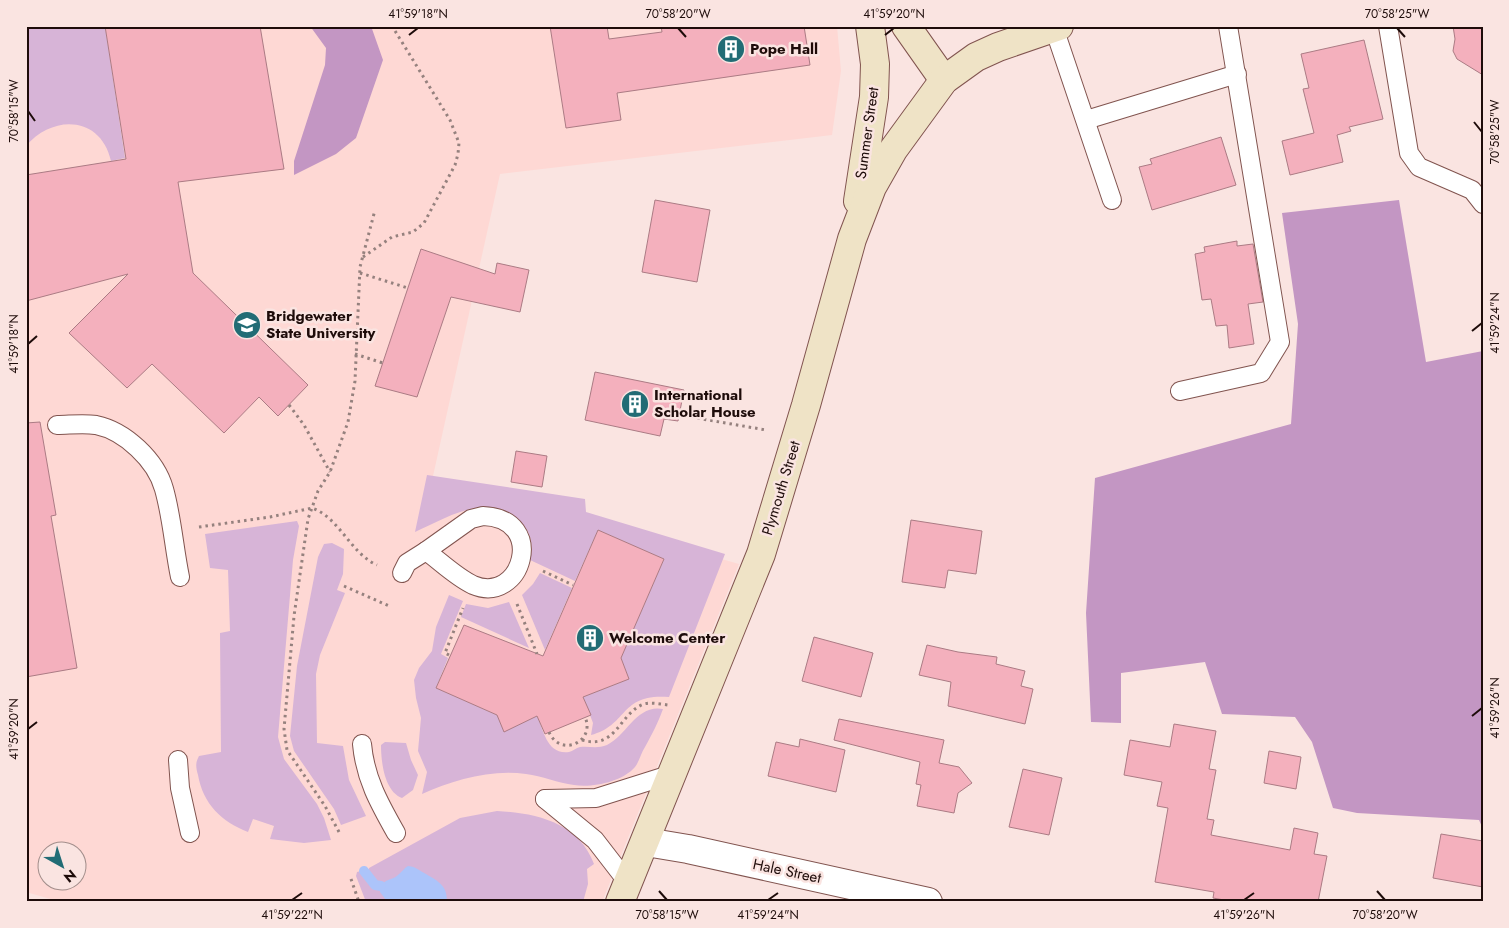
<svg xmlns="http://www.w3.org/2000/svg" width="1509" height="928" font-family="Jost,sans-serif">
  <style>
    .built { fill: #fed8d4; fill-rule: evenodd }
    .green { fill: #d7b4d7 }
    .forest { fill: #c396c3 }
    .water { fill: #acc4fa }
    .lines { fill: none; stroke-linecap: round; stroke-linejoin: round }
    .stream { stroke: #acc4fa; stroke-width: 10 }
    .building { fill: #f4b0bd; stroke: #ab7b84 }
    .service-casing { stroke: #81544f; stroke-width: 20 }
    .minor-casing { stroke: #81544f; stroke-width: 30 }
    .secondary-casing { stroke: #81544f; stroke-width: 30 }
    .path { stroke: #95817e; stroke-width: 3; stroke-dasharray: 2.5 4; stroke-linecap: butt }
    .service { stroke: #fff; stroke-width: 18 }
    .minor { stroke: #fff; stroke-width: 28 }
    .secondary { stroke: #efe3c6; stroke-width: 28 }
    .ticks { fill: none; stroke: #1e0c0a; stroke-width: 2 }
    .labels { text-anchor: middle; dominant-baseline: central; stroke-width: 5; stroke-linejoin: round; paint-order: stroke }
    .poi-label { font-size: 15px; font-weight: bold; fill: #1e0c0a; stroke: #fae4e1; text-anchor: start }
    .street-label { font-size: 15px; fill: #1e0c0a; stroke: #fae4e1 }
    .neatline { fill: none; stroke: #1e0c0a; stroke-width: 2 }
    .ticks-label { font-size: 12px; text-anchor: middle; fill: #1e0c0a }
  </style>
  <rect width="100%" height="100%" fill="#fae4e1"/>
  <path class="built" d="M26,26h811l4,45 -9,64 -332,39 -67,302 306,88 -137,338h-541l-35,-10zM48,850h30v30h-30z"/>
  <g class="green">
    <path d="M26,26h79l20,132 -14,3c-10,-45 -58,-47 -85,-15z"/>
    <path d="M427,475l158,24 1,13 139,42 -56,143c-50,-4 -40,28 -78,38l2,-12 -10,-26 46,-18 -8,-21 43,-99 -66,-29 -23,51 -45,-21c4,-15 1,-28 -10,-39 -30,-31 -74,-3 -105,11z"/>
    <path d="M297,521l2,5 -6,34 -15,177 6,22 33,45 7,14 7,22 -27,3 -34,-4 4,-13 -21,-7 -5,13c-26,-10 -45,-28 -50,-57 -2,-7 -3,-12 1,-19l22,-4 -1,-119 10,-2 -2,-61 -18,-2 -5,-34z"/>
    <polygon points="332,543 344,549 343,574 337,590 345,593 320,655 316,674 317,743 343,746 349,780 366,816 341,825 334,809 294,751 290,736 297,666 318,557 324,544"/>
    <polygon points="540,573 572,588 545,650 522,595 533,584"/>
    <path d="M449,595l14,6 -22,53 7,4 -12,30 61,27 7,16 33,-15c7,15 10,39 32,36 4,-1 7,-4 11,-5 10,-1 17,2 27,-2 20,-10 30,-41 56,-36 -5,14 -11,25 -18,38 -4,6 -6,15 -10,20 -13,15 -43,21 -61,18 -16,-2 -32,-9 -48,-11 -35,-5 -73,6 -104,20l5,-22 -9,-21 3,-33 -5,-20 -2,-18 5,-12 13,-17 4,-24z"/>
    <polygon points="509,602 529,648 461,617 466,604 488,608"/>
    <path d="M385,742l21,1 5,17 7,15 -5,15 -11,8c-18,-7 -21,-37 -21,-53z"/>
    <path d="M497,811c40,2 82,12 97,53l-7,5 1,15 -5,18h-217l-10,-26 1,-4 4,-1 3,6 5,-1v-8l91,-50z"/>
  </g>
  <g class="forest">
    <polygon points="310,26 371,26 383,60 356,138 336,154 294,175 294,161 325,65 326,48"/>
    <polygon points="1399,200 1426,362 1483,351 1483,829 1479,820 1357,813 1333,808 1312,742 1295,717 1222,714 1205,662 1121,673 1121,723 1091,722 1086,613 1095,478 1291,424 1298,324 1282,213"/>
  </g>
  <path class="water" d="M408,866c9,1 10,4 18,8 13,8 21,11 21,28l-61,-2 -6,-8c3,-15 10,-10 18,-17 4,-3 6,-7 10,-9z"/>
  <g class="lines">
    <polyline class="stream" points="364,871 375,885 381,886"/>
  </g>
  <g class="building">
    <polygon points="105,26 260,26 284,169 178,182 193,273 308,385 278,416 259,397 224,433 152,364 127,388 69,333 128,274 26,301 26,175 126,159"/>
    <polygon points="550,26 607,26 609,39 662,32 661,26 804,26 810,65 617,93 621,120 566,128"/>
    <polygon points="1453,26 1483,26 1483,75 1457,59 1453,51 1455,39"/>
    <polygon points="1364,40 1383,119 1349,127 1351,131 1337,135 1343,162 1290,175 1282,141 1314,133 1303,89 1309,88 1301,54"/>
    <polygon points="1221,137 1236,185 1152,210 1139,167 1152,164 1150,159"/>
    <polygon points="655,200 710,210 697,282 642,272"/>
    <polygon points="1237,241 1237,246 1253,244 1263,302 1248,304 1254,344 1229,348 1227,325 1216,326 1211,299 1202,300 1195,254 1205,252 1204,247"/>
    <polygon points="421,249 495,274 497,263 529,270 520,312 451,297 417,397 375,386"/>
    <polygon points="595,372 684,390 678,421 664,419 660,436 585,420"/>
    <polygon points="40,422 56,515 51,516 77,668 26,677 26,423"/>
    <polygon points="516,451 547,456 542,487 511,482"/>
    <polygon points="911,520 982,531 976,574 948,570 945,588 902,582"/>
    <polygon points="598,530 664,559 621,658 629,679 583,697 591,715 545,734 537,716 504,732 497,715 436,688 464,625 543,656"/>
    <polygon points="814,637 873,653 861,697 802,681"/>
    <polygon points="927,645 958,652 997,657 996,664 1025,671 1021,686 1033,689 1025,724 948,706 951,682 919,675"/>
    <polygon points="839,719 944,740 939,763 959,767 972,783 958,793 954,813 917,806 921,785 916,784 920,762 834,740"/>
    <polygon points="1174,724 1216,731 1209,769 1216,770 1207,819 1214,820 1211,835 1290,850 1294,828 1318,833 1314,854 1327,856 1318,902 1235,902 1213,898 1214,892 1155,882 1168,808 1157,806 1162,782 1124,775 1130,740 1170,747"/>
    <polygon points="800,739 845,750 836,792 768,776 776,742 799,747"/>
    <polygon points="1269,751 1301,757 1296,789 1264,783"/>
    <polygon points="1023,769 1062,778 1049,835 1009,827"/>
    <polygon points="1441,834 1483,841 1483,887 1433,878"/>
  </g>
  <g class="lines">
    <defs>
      <g id="service">
        <polyline points="1388,26 1409,153 1419,167 1472,190 1483,204"/>
        <polyline points="1054,28 1112,200"/>
        <polyline points="1086,120 1237,74"/>
        <polyline points="1180,391 1261,373 1280,342 1228,26"/>
        <path d="M57,425c12,0 26,-2 39,0 29,6 60,35 68,64 8,28 10,59 16,88"/>
        <path d="M483,516c65,2 39,90 -10,69 -17,-8 -32,-23 -47,-34l45,-32z"/>
        <polyline points="402,573 407,563 426,551"/>
        <path d="M362,744c3,34 17,59 34,89"/>
        <polyline points="178,760 180,788 190,833"/>
        <polyline points="545,799 596,798 672,774"/>
        <polyline points="545,799 595,840 629,884"/>
      </g>
      <polyline id="minor" points="646,842 688,849 928,902"/>
      <g id="secondary">
        <polyline points="906,26 944,80"/>
        <polyline points="858,201 874,97 875,64 870,26"/>
        <polyline points="620,902 761,554 806,405 852,239 872,187 893,150 944,80 976,57 998,47 1059,26"/>
      </g>
    </defs>
    <use href="#service" class="service-casing"/>
    <use href="#minor" class="minor-casing"/>
    <use href="#secondary" class="secondary-casing"/>
    <g class="path">
      <polyline points="363,257 392,237 413,232 424,223 455,165 458,154 459,143 450,120 392,26"/>
      <polyline points="360,273 408,288"/>
      <polyline points="355,354 383,363"/>
      <polyline points="289,405 304,425 330,472"/>
      <polyline points="691,417 766,430"/>
      <path d="M199,527l71,-10 42,-9c28,10 38,45 65,57"/>
      <polyline points="543,571 573,585"/>
      <polyline points="344,586 389,606"/>
      <polyline points="517,604 537,654"/>
      <polyline points="449,655 445,653 463,608"/>
      <path d="M549,732c11,26 47,10 36,-15"/>
      <path d="M582,740c35,10 37,-27 62,-36 7,-2 16,0 24,1"/>
      <polyline points="339,832 325,806 287,750 284,729 294,616 308,519 318,491 330,472 348,422 355,381 360,267 375,210"/>
      <polyline points="351,879 359,902"/>
    </g>
    <use href="#service" class="service"/>
    <use href="#minor" class="minor"/>
    <use href="#secondary" class="secondary"/>
  </g>
  <path class="ticks" d="M678,28l8,9M1397,28l8,9M409,35l9,-7M885,35l9,-7M28,111l7,10M1474,122l8,10M1472,331l10,-8M28,344l9,-8M1472,716l10,-8M28,729l9,-7M659,891l8,9M1377,891l8,9M292,900l10,-7M768,900l10,-7M1244,900l10,-7"/>
  <defs>
    <symbol id="building-disc" viewBox="-11 -11 22 22"><circle r="9.5" fill="#226c75" stroke="#fae4e1"/><path d="M-4-6H4V6H1V3H-1V6H-4ZM-2.5-4.3h1.7v1.8h-1.7ZM.8-4.3h1.7v1.8H.8ZM-2.5-1h1.7V.8h-1.7ZM.8-1h1.7V.8H.8Z" fill="#fff"/></symbol>
    <symbol id="university-disc" viewBox="-11 -11 22 22"><circle r="9.5" fill="#226c75" stroke="#fae4e1"/><path d="M0-5L7-2L0 1L-7-2ZM-4 1L0 2.5L4 1V4Q0 6-4 4Z" fill="#fff"/></symbol>
  </defs>
  <g fill-rule="evenodd">
    <use href="#building-disc" x="715" y="33" width="32" height="32"/>
    <use href="#university-disc" x="231" y="309" width="32" height="32"/>
    <use href="#building-disc" x="619" y="388" width="32" height="32"/>
    <use href="#building-disc" x="574" y="622" width="32" height="32"/>
  </g>
  <g class="labels">
    <g class="poi-label">
      <text x="750" y="49">Pope Hall</text>
      <text x="266" y="316">Bridgewater<tspan x="266" dy="17">State University</tspan></text>
      <text x="654" y="395">International<tspan x="654" dy="17">Scholar House</tspan></text>
      <text x="609" y="638">Welcome Center</text>
    </g>
    <g class="street-label">
      <text transform="translate(867 133) rotate(-82)">Summer Street</text>
      <text transform="translate(781 488) rotate(-73)">Plymouth Street</text>
      <text transform="translate(787 871) rotate(12)">Hale Street</text>
    </g>
  </g>
  <rect width="1509" height="928" fill="none" stroke="#fae4e1" stroke-width="55"/>
  <g transform="translate(62 866) rotate(141)"><circle r="24" fill="#fae4e1" stroke="#a28e8b"/>
  <path d="M0-4L9 19L0 12L-9 19Z" fill="#226c75"/>
  <text y="-8" font-size="14" font-weight="bold" text-anchor="middle" fill="#1e0c0a">N</text>
  </g>
  <rect x="28" y="28" width="1454" height="872" class="neatline"/>
  <g class="ticks-label">
    <text x="418" y="18">41°59'18"N</text>
    <text x="678" y="18">70°58'20"W</text>
    <text x="894" y="18">41°59'20"N</text>
    <text x="1397" y="18">70°58'25"W</text>
    <text transform="translate(14 111) rotate(-90)" y="4">70°58'15"W</text>
    <text transform="translate(1495 132) rotate(-90)" y="4">70°58'25"W</text>
    <text transform="translate(1495 323) rotate(-90)" y="4">41°59'24"N</text>
    <text transform="translate(14 344) rotate(-90)" y="4">41°59'18"N</text>
    <text transform="translate(1495 708) rotate(-90)" y="4">41°59'26"N</text>
    <text transform="translate(14 729) rotate(-90)" y="4">41°59'20"N</text>
    <text x="292" y="919">41°59'22"N</text>
    <text x="667" y="919">70°58'15"W</text>
    <text x="768" y="919">41°59'24"N</text>
    <text x="1244" y="919">41°59'26"N</text>
    <text x="1385" y="919">70°58'20"W</text>
  </g>
</svg>
